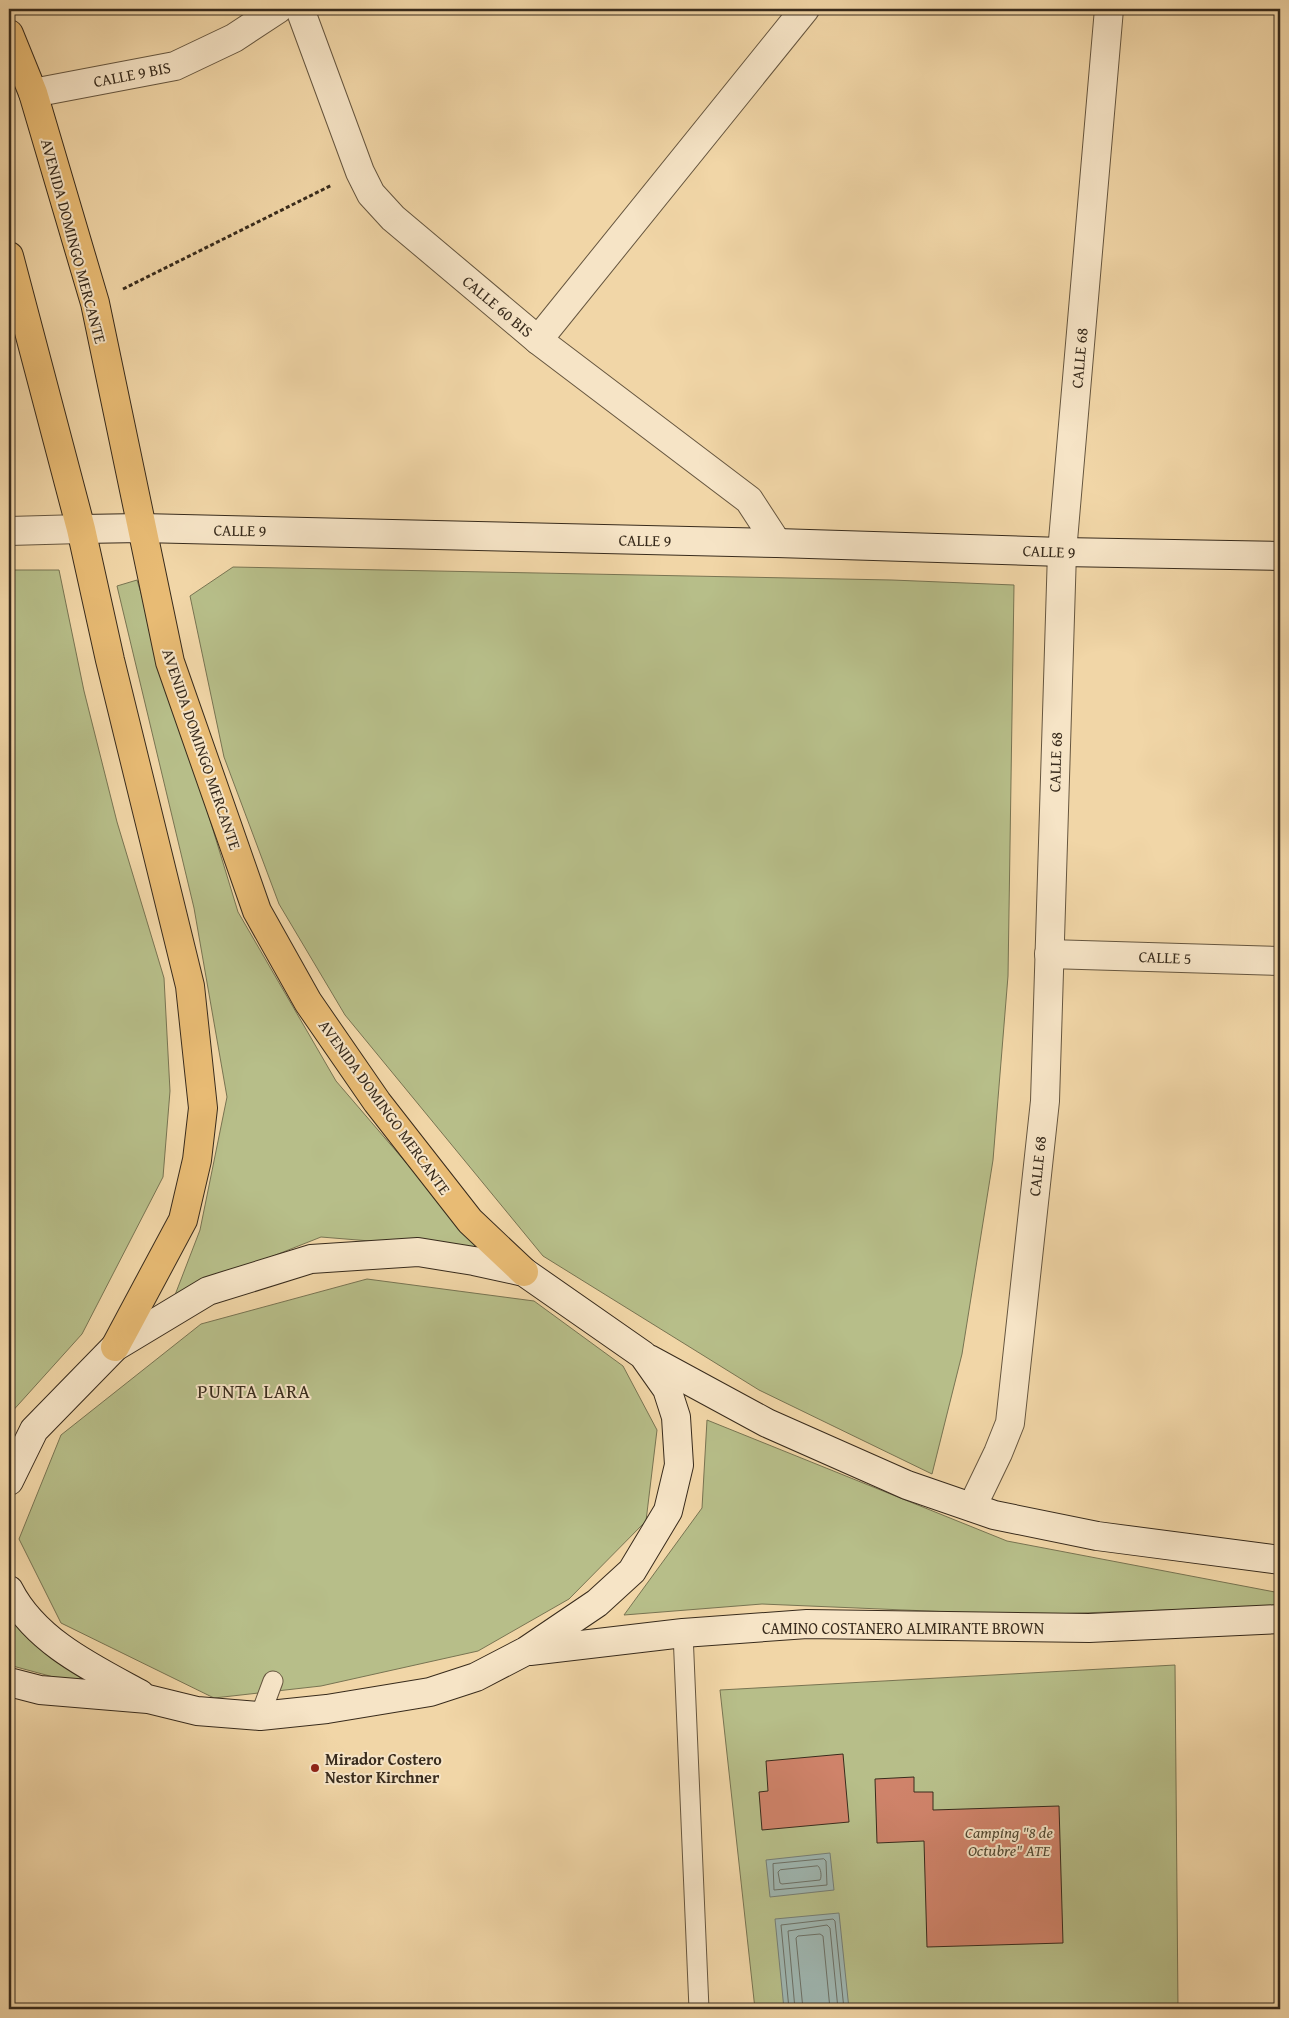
<svg xmlns="http://www.w3.org/2000/svg" width="1289" height="2018" font-family="'Gentium Book Plus',serif">
  <style>
    .green { fill: #b7be89; stroke: #787452 }
    .water { fill: #9fb7b2; stroke: #767f76 }
    .lines { fill: none; stroke-linecap: round; stroke-linejoin: round }
    .shore { stroke: #6c7167; stroke-width: 1 }
    .building { fill: #cf836a; stroke: #382b1c }
    .lane-casing { stroke: #66563f; stroke-width: 21 }
    .street-casing { stroke: #66563f; stroke-width: 30 }
    .secondary-casing { stroke: #382b1c; stroke-width: 30 }
    .primary-casing { stroke: #382b1c; stroke-width: 30 }
    .path { stroke: #382b1c; stroke-width: 3; stroke-dasharray: 4 2.5; stroke-linecap: butt }
    .lane { stroke: #f6e4c6; stroke-width: 19 }
    .street { stroke: #f6e4c6; stroke-width: 28 }
    .secondary { stroke: #f6e4c6; stroke-width: 28 }
    .primary { stroke: #e8bb74; stroke-width: 28 }
    .poi-dot { fill: #8f2418; stroke: #f6e4c6; stroke-width: 2 }
    .labels { text-anchor: middle; dominant-baseline: central; stroke-width: 4; stroke-linejoin: round; paint-order: stroke }
    .street-label { font-size: 16px; fill: #382b1c; stroke: #f6e4c6 }
    .poi-label { font-size: 16px; font-weight: bold; fill: #382b1c; stroke: #f6e4c6; text-anchor: start }
    .park-label { font-size: 16px; font-style: italic; fill: #514832; stroke: #f6e4c6 }
    .quarter-label { font-size: 19px; letter-spacing: 1px; fill: #382b1c; stroke: #f6e4c6 }
  </style>
  <rect width="100%" height="100%" fill="#f1d6a7"/>
  <filter id="stains"><feTurbulence type="fractalNoise" baseFrequency=".004" numOctaves="4"/><feColorMatrix values="0 0 0 0 .2 0 0 0 0 .09 0 0 0 0 .02 0 0 0 .5 -.17"/></filter>
  <radialGradient id="worn" r=".72"><stop offset=".6" stop-color="#630" stop-opacity="0"/><stop offset="1" stop-color="#630" stop-opacity=".3"/></radialGradient>
  <g class="green">
    <polygon points="233,567 892,580 1014,585 1008,976 993,1160 962,1354 932,1474 759,1390 543,1256 345,1015 279,904 224,757 190,596"/>
    <polygon points="9,570 59,570 84,691 117,822 164,978 170,1091 163,1177 82,1334 9,1415"/>
    <polygon points="137,580 238,912 336,1081 481,1250 321,1237 175,1295 200,1230 227,1097 194,908 117,586"/>
    <polygon points="367,1279 534,1301 623,1366 657,1430 646,1521 569,1599 478,1651 321,1686 214,1698 61,1623 19,1539 61,1435 201,1324"/>
    <polygon points="707,1420 1007,1541 1280,1593 1280,1606 1023,1615 762,1604 624,1615 702,1508"/>
    <polygon points="9,1610 34,1642 94,1688 9,1665"/>
    <polygon points="1175,1665 1178,2009 755,2009 720,1690"/>
  </g>
  <g class="water">
    <polygon points="830,1853 834,1890 770,1897 766,1860"/>
    <polygon points="839,1913 849,2009 784,2009 775,1919"/>
  </g>
  <g class="lines">
    <g class="shore">
      <polygon points="824,1859 826,1861 827,1885 774,1890 773,1864"/>
      <path d="M818,1866c3,2 4,11 2,14l-38,4 -2,-1 -2,-11 2,-2z"/>
      <polyline points="789,2009 781,1925 833,1919 835,1921 844,2009"/>
      <polyline points="795,2009 788,1931 827,1925 830,1928 838,2009"/>
      <polyline points="803,2009 796,1938 798,1936 820,1934 823,1936 830,2009"/>
    </g>
  </g>
  <g class="building">
    <polygon points="843,1754 849,1822 762,1830 759,1792 768,1791 766,1761"/>
    <polygon points="914,1777 914,1792 933,1792 933,1810 1059,1806 1063,1943 927,1947 924,1841 877,1843 875,1779"/>
  </g>
  <g class="lines">
    <defs>
      <g id="lane">
        <polyline points="683,1633 699,2009"/>
        <polyline points="260,1716 273,1681"/>
      </g>
      <g id="street">
        <polyline points="300,9 360,172 371,194 393,218 538,340 749,500 777,543"/>
        <polyline points="33,93 175,66 234,38 278,9"/>
        <polyline points="538,340 805,9"/>
        <polyline points="9,531 81,529"/>
        <polyline points="1049,954 1280,961"/>
        <polyline points="972,1507 998,1453 1010,1423 1045,1101 1062,552 1109,9"/>
      </g>
      <g id="secondary">
        <polyline points="81,529 142,528 777,543 1062,552 1280,556"/>
        <polyline points="649,1359 767,1423 907,1485 994,1515 1097,1536 1280,1560"/>
        <polyline points="9,1481 34,1430 115,1347 208,1291 311,1259 418,1252 474,1261 524,1272 643,1355 667,1389 676,1417 679,1465 668,1511 632,1571 597,1603 526,1651 476,1677 430,1692 327,1709 260,1716 197,1711 148,1699 40,1690 9,1682"/>
        <path d="M9,1590c26,51 83,78 131,104"/>
        <polyline points="530,1651 683,1633 807,1624 1089,1628 1280,1619"/>
      </g>
      <g id="primary">
        <polyline points="9,34 33,93 95,303 170,662 257,911 308,1002 377,1102 470,1221 524,1272"/>
        <polyline points="9,256 81,529 110,660 190,986 203,1108 197,1160 183,1220 115,1347"/>
      </g>
    </defs>
    <use href="#lane" class="lane-casing"/>
    <use href="#street" class="street-casing"/>
    <use href="#secondary" class="secondary-casing"/>
    <use href="#primary" class="primary-casing"/>
    <polyline class="path" points="123,289 332,185"/>
    <use href="#lane" class="lane"/>
    <use href="#street" class="street"/>
    <use href="#secondary" class="secondary"/>
    <use href="#primary" class="primary"/>
  </g>
  <circle class="poi-dot" cx="315" cy="1768" r="5"/>
  <g class="labels">
    <g class="street-label">
      <text transform="translate(132 74) rotate(-11)">CALLE 9 BIS</text>
      <text transform="translate(74 241) rotate(75)">AVENIDA DOMINGO MERCANTE</text>
      <text transform="translate(498 306) rotate(40)">CALLE 60 BIS</text>
      <text transform="translate(1079 358) rotate(-85)">CALLE 68</text>
      <text transform="translate(240 530) rotate(1)">CALLE 9</text>
      <text transform="translate(645 540) rotate(1)">CALLE 9</text>
      <text transform="translate(1049 551) rotate(2)">CALLE 9</text>
      <text transform="translate(202 749) rotate(71)">AVENIDA DOMINGO MERCANTE</text>
      <text transform="translate(1055 762) rotate(-88)">CALLE 68</text>
      <text transform="translate(1165 957) rotate(2)">CALLE 5</text>
      <text transform="translate(385 1107) rotate(54)">AVENIDA DOMINGO MERCANTE</text>
      <text transform="translate(1037 1166) rotate(-84)">CALLE 68</text>
      <text x="903" y="1628">CAMINO COSTANERO ALMIRANTE BROWN</text>
    </g>
    <g class="poi-label">
      <text x="325" y="1759">Mirador Costero<tspan x="325" dy="18">Nestor Kirchner</tspan></text>
    </g>
    <g class="park-label">
      <text x="1009" y="1832">Camping "8 de<tspan x="1009" dy="18">Octubre" ATE</tspan></text>
    </g>
    <g class="quarter-label">
      <text x="254" y="1391">PUNTA LARA</text>
    </g>
  </g>
  <rect width="1289" height="2018" fill="none" stroke="#f1d6a7" stroke-width="30"/>
  <rect x="10" y="10" width="1269" height="1998" fill="none" stroke="#382b1c" stroke-width="2.5"/>
  <rect x="15" y="15" width="1259" height="1988" fill="none" stroke="#382b1c"/>
  <rect width="100%" height="100%" filter="url(#stains)"/>
  <rect width="100%" height="100%" fill="url(#worn)"/>
</svg>
